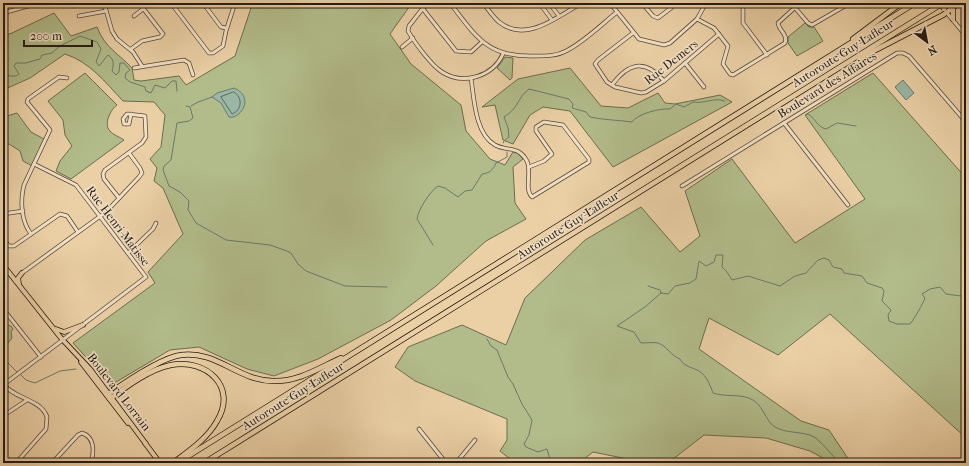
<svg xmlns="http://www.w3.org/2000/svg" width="969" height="466" font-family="'IM FELL French Canon',serif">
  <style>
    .green { fill: #b2bc8b; stroke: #6c6c4f }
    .water { fill: #99b7a4; stroke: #6b796a }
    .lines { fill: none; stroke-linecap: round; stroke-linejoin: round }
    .shore { stroke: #5f695c; stroke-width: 1 }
    .stream { stroke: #6b796a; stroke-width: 1 }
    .minor-casing { stroke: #564838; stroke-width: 4.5 }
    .major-casing { stroke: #251b13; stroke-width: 5.5 }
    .highway-casing { stroke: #251b13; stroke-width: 6 }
    .minor { stroke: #f2e0c5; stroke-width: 3 }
    .major { stroke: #ebd0a6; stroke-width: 4 }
    .highway { stroke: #ebd0a6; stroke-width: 4.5 }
    .major-bridge-casing { stroke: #251b13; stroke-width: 5.5; stroke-linecap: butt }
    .major-bridge { stroke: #ebd0a6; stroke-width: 4 }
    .labels { text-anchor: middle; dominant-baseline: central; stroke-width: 3; stroke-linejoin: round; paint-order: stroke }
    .street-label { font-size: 12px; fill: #251b13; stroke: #f2e0c5 }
  </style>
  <rect width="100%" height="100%" fill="#ebd0a6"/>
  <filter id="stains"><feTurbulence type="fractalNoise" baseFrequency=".005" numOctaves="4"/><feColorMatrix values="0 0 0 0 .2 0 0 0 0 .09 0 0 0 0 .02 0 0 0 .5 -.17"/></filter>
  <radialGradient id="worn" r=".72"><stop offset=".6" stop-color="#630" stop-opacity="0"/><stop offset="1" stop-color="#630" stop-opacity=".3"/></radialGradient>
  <g class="green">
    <path d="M251,3h161l-22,31 21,30 50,41 5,26 24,28 15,6 8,-13 4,1 6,6 -10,8 2,36 11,16 -40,22 -50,45 -45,34 -73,39 -44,17 -27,-7 -48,-22 -29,3 -59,35 -38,-42 82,-60 -7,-11 35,-38 -20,-46 -9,-7 3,-13 -7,-9 11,-12 4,-32 -11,-13 -31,-1c-18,-19 -33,-39 -58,-47l-35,24 -27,12v-54l9,-3 42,-20 17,23 26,-9c8,21 21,26 35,41l2,12 7,1 38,-5 7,9 49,-29 17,-51z"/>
    <polygon points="805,23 809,27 814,27 823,41 797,56 788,43 788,37"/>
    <polygon points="505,57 513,58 512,78 510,80 497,68"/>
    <polygon points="570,68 601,106 628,108 658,93 665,103 675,104 720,95 732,102 613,167 570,111 543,107 530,115 513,144 503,140 495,105 482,107 518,79"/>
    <path d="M85,73l32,32c-6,4 -14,19 -7,26 3,4 10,6 14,9l-53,39 -15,-8 4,-10 12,-15 -7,-11 -2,-15 -15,-19z"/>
    <polygon points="873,73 966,178 966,438 830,314 778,355 709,318 699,349 801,421 829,430 851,463 832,463 810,451 766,438 704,435 668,463 647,463 593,452 579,463 515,463 500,451 507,440 507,419 415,381 395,367 408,347 462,325 506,345 525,298 585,240 641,207 680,252 700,236 685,191 732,159 795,243 865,199 805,115"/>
    <polygon points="3,111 7,116 17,113 31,132 44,139 32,166 23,161 20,151 9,144 3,145"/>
    <polygon points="3,324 11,326 13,329 11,332 12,338 3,349"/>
  </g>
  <g class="water">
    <polygon points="903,80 914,93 906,100 895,87"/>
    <path d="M234,88c4,2 8,4 10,9 4,9 -6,22 -15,20l-8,-14 -9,-6 5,-4z"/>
  </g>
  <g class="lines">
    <path class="shore" d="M234,92c9,6 8,18 -2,22l-11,-17z"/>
    <g class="stream">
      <path d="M3,67l6,9h7l3,-2 -5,-8 2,-3h10l14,-4 2,-4 10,-2 8,-7 20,-10 17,6 4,7 -5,13 3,4 9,-11c6,4 6,9 4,16l4,4 3,-3 1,-9h4l6,7 -4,3 -1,5 5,4 15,5 1,4 5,2 4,-8 10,3 7,-7h4l1,10"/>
      <polyline points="186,106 190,107 193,118 189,121 177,123 171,160 164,166 163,170 169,186 180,192 189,201 188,210 196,223 226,240 270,245 287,251 291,253 298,264 306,271 345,286 387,287"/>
      <polyline points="191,106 198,102 212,97"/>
      <path d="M806,115l2,-1c8,5 9,13 18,15l11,-6 19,3"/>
      <polyline points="3,123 5,129 4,140"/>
      <path d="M503,143l1,-2 5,-4 -1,-9 -4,-11c15,-9 13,-19 25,-28l40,10 4,5 -1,4 14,4 4,5c14,3 28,3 42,5 5,-8 28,-14 38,-13l6,-5 8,3 9,-5c11,2 21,-5 32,-1"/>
      <path d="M433,245l-16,-26c1,-9 13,-28 21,-33l7,2 13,9 7,-6 7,-1 10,-16c8,-1 11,-4 14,-11l11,-6v-5"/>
      <path d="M648,286l12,4 1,3 7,1 7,-8 15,-3 6,-4 3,-18 7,5 8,-4 2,-7h7l-1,12 5,5 5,8 16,-4 32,10 15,-10 11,-3 12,-13 6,-2 5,2 4,7 9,2 2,4 18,3 5,7 15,5 2,3 -2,10 9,9 -3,5 1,6 8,3h13c4,-5 13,-20 15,-26l-3,-4 8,-5 10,-2 6,7 15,2 5,-12"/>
      <path d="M661,293l-16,14 -28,19 17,6 7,11c5,0 13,-1 17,0 9,3 13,13 22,16 4,8 12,8 19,12 8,5 11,14 14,22 12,4 24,1 36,5 14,5 16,23 26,29 12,7 29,4 39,10 7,4 19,19 25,26"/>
      <polyline points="487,339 491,346 497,350 508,377 513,384 522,404 532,420 529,435 524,444 526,447 538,452 547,449 551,463"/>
      <polyline points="3,358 17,372"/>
      <polyline points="21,375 26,380 35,383 60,371 76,369"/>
    </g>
    <defs>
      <g id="minor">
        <polyline points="104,3 112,31 117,39 133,52 142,66"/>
        <polyline points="171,3 209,53 213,53 223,46 226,31 235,3"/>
        <polyline points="203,3 221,27 226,28"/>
        <path d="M427,3l-18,23 -1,5c6,11 24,35 34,41 22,14 51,4 61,-18"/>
        <path d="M450,3c27,35 38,55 86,53 10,0 21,0 30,-5 18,-9 35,-26 51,-39"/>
        <path d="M483,3c5,6 10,14 16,19 27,22 59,-6 83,-19"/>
        <polyline points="544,3 543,8 552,20"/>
        <polyline points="549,3 559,16"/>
        <polyline points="610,3 639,39 664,45 670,43 697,19 706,3"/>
        <polyline points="642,3 653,16 658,18 671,8 674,3"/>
        <polyline points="743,3 743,23 767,55"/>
        <polyline points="791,3 808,23 812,25 850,3"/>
        <polyline points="423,9 456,51 471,52 482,42"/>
        <polyline points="3,13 39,3"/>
        <polyline points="947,13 966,36"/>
        <polyline points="79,16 106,11"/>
        <polyline points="134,16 143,9"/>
        <path d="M697,19l17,9 14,18 -5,18 7,10 3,1 52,-32c3,-9 -6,-12 -7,-20l22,-20"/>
        <polyline points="633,33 598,60 595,64 607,82 615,87 641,93 646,92 664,81 719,34"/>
        <polyline points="402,47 413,38"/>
        <polyline points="131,49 142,41 160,37 163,34 139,3"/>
        <polyline points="685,63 704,87"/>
        <polyline points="134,68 184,60 189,63 193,75"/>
        <path d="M471,78c3,20 4,56 24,67 13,7 23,0 32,16 5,11 -3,28 5,36l57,-35v-3l-26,-34 -19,-3 -8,5v4l16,23 -8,7 -15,6"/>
        <path d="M612,85c16,-22 33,-27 52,-4"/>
        <polyline points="784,123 848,205"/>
        <polyline points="682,186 897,53 903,53 909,56 966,122"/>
        <polyline points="119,198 104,179 103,174 105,170 142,143 146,137 145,116 128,114 127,114 123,119 124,124 129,124 131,114"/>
        <polyline points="3,214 23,211"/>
        <path d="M31,234c-10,-13 -11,-33 -7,-49l26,-55 -23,-28 1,-3 31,-22 8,1"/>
        <polyline points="3,239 9,246 14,246 60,214 67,216 78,232"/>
        <polyline points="128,253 153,229 156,223"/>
        <polyline points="22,273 106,212 139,177 142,173 140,168 129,153"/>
        <polyline points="4,310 41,357"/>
        <polyline points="3,385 146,277 76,185 34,164"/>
        <path d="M4,385c11,14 37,14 43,32l-1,12 -30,34"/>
        <polyline points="3,416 27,400"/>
        <polyline points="419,429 446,463"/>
        <path d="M52,463l26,-28 4,-2c13,4 12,19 9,30"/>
        <polyline points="456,463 475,440"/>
        <polyline points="694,463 699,461 705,463"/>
      </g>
      <g id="major">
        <polyline points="3,265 61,338 90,369 146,444"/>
        <polyline points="19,284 18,278 22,273"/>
        <polyline points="56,329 64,332 83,325"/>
        <polyline points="81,362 128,423"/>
        <polyline points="145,443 160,463"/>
      </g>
      <g id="highway">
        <polyline points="953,19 953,8"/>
        <polyline points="853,39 901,3"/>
        <polyline points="860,58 943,15 959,3"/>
        <path d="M107,395c17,-12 53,-37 74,-40 35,-5 58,26 92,26 25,1 46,-13 68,-23"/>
        <path d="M110,399c17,-13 40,-30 61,-34 35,-7 67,22 46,56 -10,18 -28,30 -44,42"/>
        <polyline points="177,463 915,3"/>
        <polyline points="204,463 943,3"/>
      </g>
    </defs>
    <use href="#minor" class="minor-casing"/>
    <use href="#major" class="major-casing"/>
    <use href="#highway" class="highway-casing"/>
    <use href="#minor" class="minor"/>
    <use href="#major" class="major"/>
    <use href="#highway" class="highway"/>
    <defs>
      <polyline id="major-bridge" points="940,3 944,9"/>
    </defs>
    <use href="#major-bridge" class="major-bridge-casing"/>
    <use href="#major-bridge" class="major-bridge"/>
  </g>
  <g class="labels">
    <g class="street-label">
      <text transform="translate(843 53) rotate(-32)">Autoroute Guy-Lafleur</text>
      <text transform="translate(671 62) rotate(-38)">Rue Demers</text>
      <text transform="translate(827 85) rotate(-32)">Boulevard des Affaires</text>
      <text transform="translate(568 225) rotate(-32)">Autoroute Guy-Lafleur</text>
      <text transform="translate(118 226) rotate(53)">Rue Henri-Matisse</text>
      <text transform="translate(119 392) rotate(52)">Boulevard Lorrain</text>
      <text transform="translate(293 396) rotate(-32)">Autoroute Guy-Lafleur</text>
    </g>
  </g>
  <rect width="969" height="466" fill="none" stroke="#ebd0a6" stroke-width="16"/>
  <rect x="4" y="4" width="961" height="458" fill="none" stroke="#251b13" stroke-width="2"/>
  <rect x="8" y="8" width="953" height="450" fill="none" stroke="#251b13"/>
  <g transform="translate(927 42) rotate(148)" stroke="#f2e0c5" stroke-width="3" paint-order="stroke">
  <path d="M0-3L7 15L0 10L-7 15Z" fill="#251b13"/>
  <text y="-6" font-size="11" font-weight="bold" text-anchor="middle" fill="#251b13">N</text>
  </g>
  <path d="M24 40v6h68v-6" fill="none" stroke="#251b13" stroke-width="2"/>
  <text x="30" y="40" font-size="12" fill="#251b13" stroke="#f2e0c5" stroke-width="3" paint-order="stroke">200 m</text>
  <rect width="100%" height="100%" filter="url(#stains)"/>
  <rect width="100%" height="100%" fill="url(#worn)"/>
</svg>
